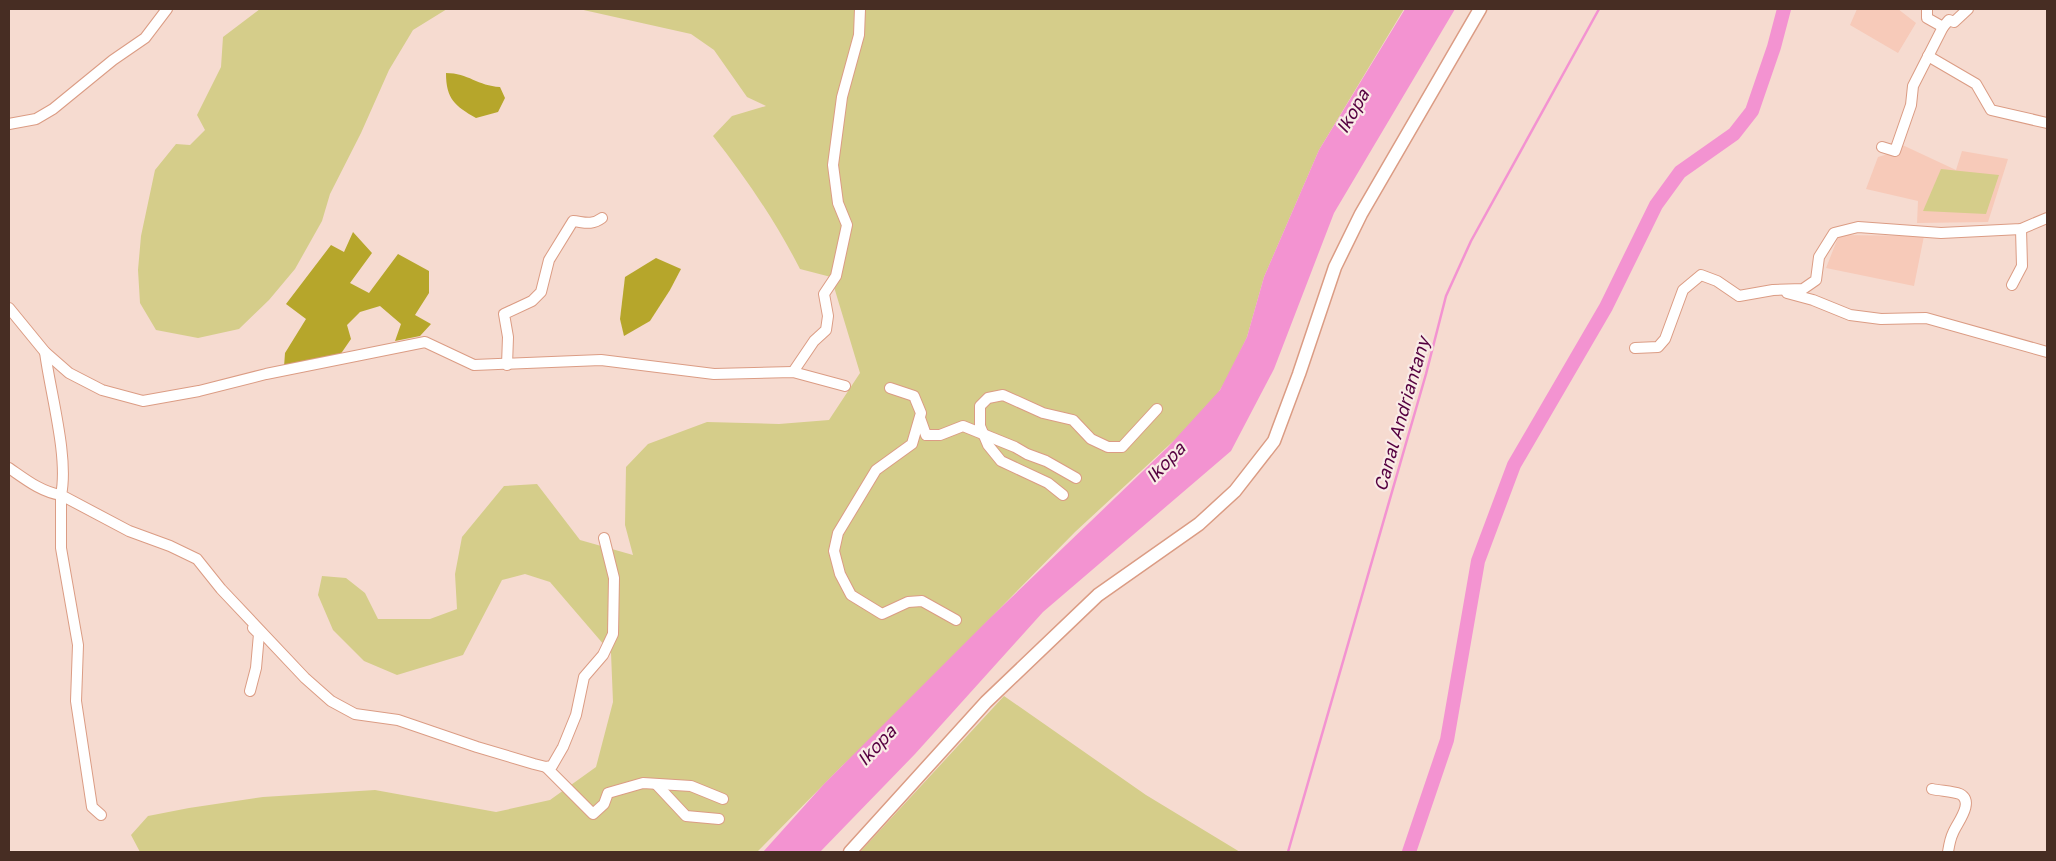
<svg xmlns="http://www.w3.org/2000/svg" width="2056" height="861" font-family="'Golos Text',sans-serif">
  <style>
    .built { fill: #f7cab9 }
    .green { fill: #d5cd8a }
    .forest { fill: #b6a62b }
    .water { fill: #f393d1 }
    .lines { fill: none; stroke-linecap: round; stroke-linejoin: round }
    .stream { stroke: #f393d1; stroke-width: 2.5 }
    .river { stroke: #f393d1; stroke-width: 14 }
    .minor-casing { stroke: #db9c84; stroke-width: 12 }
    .major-casing { stroke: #db9c84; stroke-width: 15 }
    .minor { stroke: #fff; stroke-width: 10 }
    .major { stroke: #fff; stroke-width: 12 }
    .labels { text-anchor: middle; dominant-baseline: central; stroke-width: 4.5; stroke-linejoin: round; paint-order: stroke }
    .water-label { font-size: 18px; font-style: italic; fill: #550040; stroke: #f9ebe6 }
  </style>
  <rect width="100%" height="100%" fill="#f6dbd0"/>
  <g class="built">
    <polygon points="1857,9 1898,9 1916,23 1898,53 1850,25"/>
    <polygon points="1896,142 1956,170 1962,151 2008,159 1988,222 1917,223 1918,201 1866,189 1878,157 1888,154"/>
    <polygon points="1839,235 1924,236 1914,286 1826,268"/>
  </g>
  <g class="green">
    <polygon points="260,9 447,9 413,30 389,70 361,133 330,194 322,221 295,269 269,300 239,329 198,338 156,330 140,303 138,270 141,236 155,170 176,144 190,145 205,130 197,115 221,67 223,37"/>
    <path d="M579,9h825l-85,141 -55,127 -17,60 -20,42 -20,31 -132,122 -111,113 -64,68 -58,53 -85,86h-617l-9,-17 17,-19 41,-8 74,-11 112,-7 121,22 54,-12 46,-33 17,-65 -2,-49 -61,-71 -25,-8 -23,6 -39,75 -66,20 -33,-14 -31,-31 -15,-35 4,-19 24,2 19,15 13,26h52l27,-10 -2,-35 7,-37 42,-51 33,-2 43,56 53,15 -8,-30 1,-58 22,-23 59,-22 72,2 50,-4 31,-47 -29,-96 -31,-8c-24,-47 -54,-91 -87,-133l19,-20 34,-10 -19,-9 -33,-47 -23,-16z"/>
    <polygon points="1941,169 1999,175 1986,214 1923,211"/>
    <polygon points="1004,696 1146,795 1240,852 860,852"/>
  </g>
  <g class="forest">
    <path d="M446,73c22,0 32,13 54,14l5,11 -7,14 -22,6c-21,-12 -30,-19 -30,-45z"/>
    <polygon points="353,232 372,253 350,283 369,293 398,254 429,271 429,293 415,315 431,324 420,336 395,341 401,324 380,306 360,312 347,325 351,339 340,355 284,367 285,353 306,319 286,304 331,245 344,252"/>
    <polygon points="656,258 681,269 670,290 650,321 624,336 620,319 625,277"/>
  </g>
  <polygon class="water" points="1405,9 1455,9 1334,213 1274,369 1231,451 1043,612 915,754 820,852 763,852 824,784 989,619 1167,448 1220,390 1247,337 1264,277 1319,150"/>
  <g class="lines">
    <polyline class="stream" points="1288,852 1426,374 1446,296 1471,241 1599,9"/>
    <polyline class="river" points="1409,852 1447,740 1478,561 1514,465 1606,307 1656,205 1680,172 1734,134 1752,111 1774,47 1784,9"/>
    <defs>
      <g id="minor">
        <polyline points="1927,9 1927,18 1943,27 1949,20 1954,22 1968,9"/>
        <polyline points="1928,56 1976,84 1991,110 2047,123"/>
        <polyline points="9,124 36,119 53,109 113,60 145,38 167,9"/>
        <polyline points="1882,147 1895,151 1911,105 1913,86 1943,27"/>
        <polyline points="2012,285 2022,266 2021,229"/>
        <polyline points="1787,293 1813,300 1850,315 1881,319 1926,318 2047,352"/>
        <polyline points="9,308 45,352 69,373 102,390 143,401 199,391 266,374 425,342 474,365 601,360 714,374 793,372 845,386"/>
        <polyline points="1635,348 1658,347 1665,339 1683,290 1701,275 1717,281 1739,296 1773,290 1803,289 1816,280 1819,257 1834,233 1858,227 1941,233 2021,229 2047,218"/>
        <path d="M45,352c5,40 24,105 16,143l68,36 41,15 27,13 24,30 84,89 26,23 24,13 43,6 79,27 57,17 12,3 6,-1 11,-19 13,-32 8,-38 19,-22 10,-21 1,-56 -10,-40"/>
        <path d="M507,365l1,-28 -4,-23 28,-13 9,-9 8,-32 24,-39c11,1 18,5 29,-3"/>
        <polyline points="793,372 814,341 826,330 828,316 824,294 836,276 847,225 838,203 833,165 842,97 859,35 860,9"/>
        <polyline points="890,388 914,396 921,413 912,444 876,470 838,533 834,551 840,574 851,595 882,614 908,602 922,601 956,620"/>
        <polyline points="920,418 926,435 940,435 963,426 1015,447 1027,454 1046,461 1076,478"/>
        <path d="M9,468c16,11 32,24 52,27v53l17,97 -2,56 16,106 9,8"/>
        <polyline points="1063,495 1048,483 1001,461 988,445 980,426 980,406 988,398 1003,395 1043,413 1073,420 1091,439 1108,447 1122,447 1157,409"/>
        <polyline points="250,691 256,668 259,634 253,628"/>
        <polyline points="546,767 593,814 604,804 608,793 643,783 691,786 723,799"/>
        <polyline points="656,784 686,816 719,819"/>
        <path d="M1932,789c9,2 20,2 28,5 15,8 -3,29 -7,39 -3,6 -4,13 -5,19"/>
      </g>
      <polyline id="major" points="850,852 986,702 1098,595 1199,524 1235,491 1274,441 1299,374 1335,267 1361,214 1480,9"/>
    </defs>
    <use href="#minor" class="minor-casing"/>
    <use href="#major" class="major-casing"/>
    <use href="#minor" class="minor"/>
    <use href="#major" class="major"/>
  </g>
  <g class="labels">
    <g class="water-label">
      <text transform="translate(1352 111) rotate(-60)">Ikopa</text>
      <text transform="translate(1401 414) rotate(-74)">Canal Andriantany</text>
      <text transform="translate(1165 462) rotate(-46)">Ikopa</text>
      <text transform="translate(876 745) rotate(-47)">Ikopa</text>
    </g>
  </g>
  <rect width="2056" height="861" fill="none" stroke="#472d23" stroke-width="20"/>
</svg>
